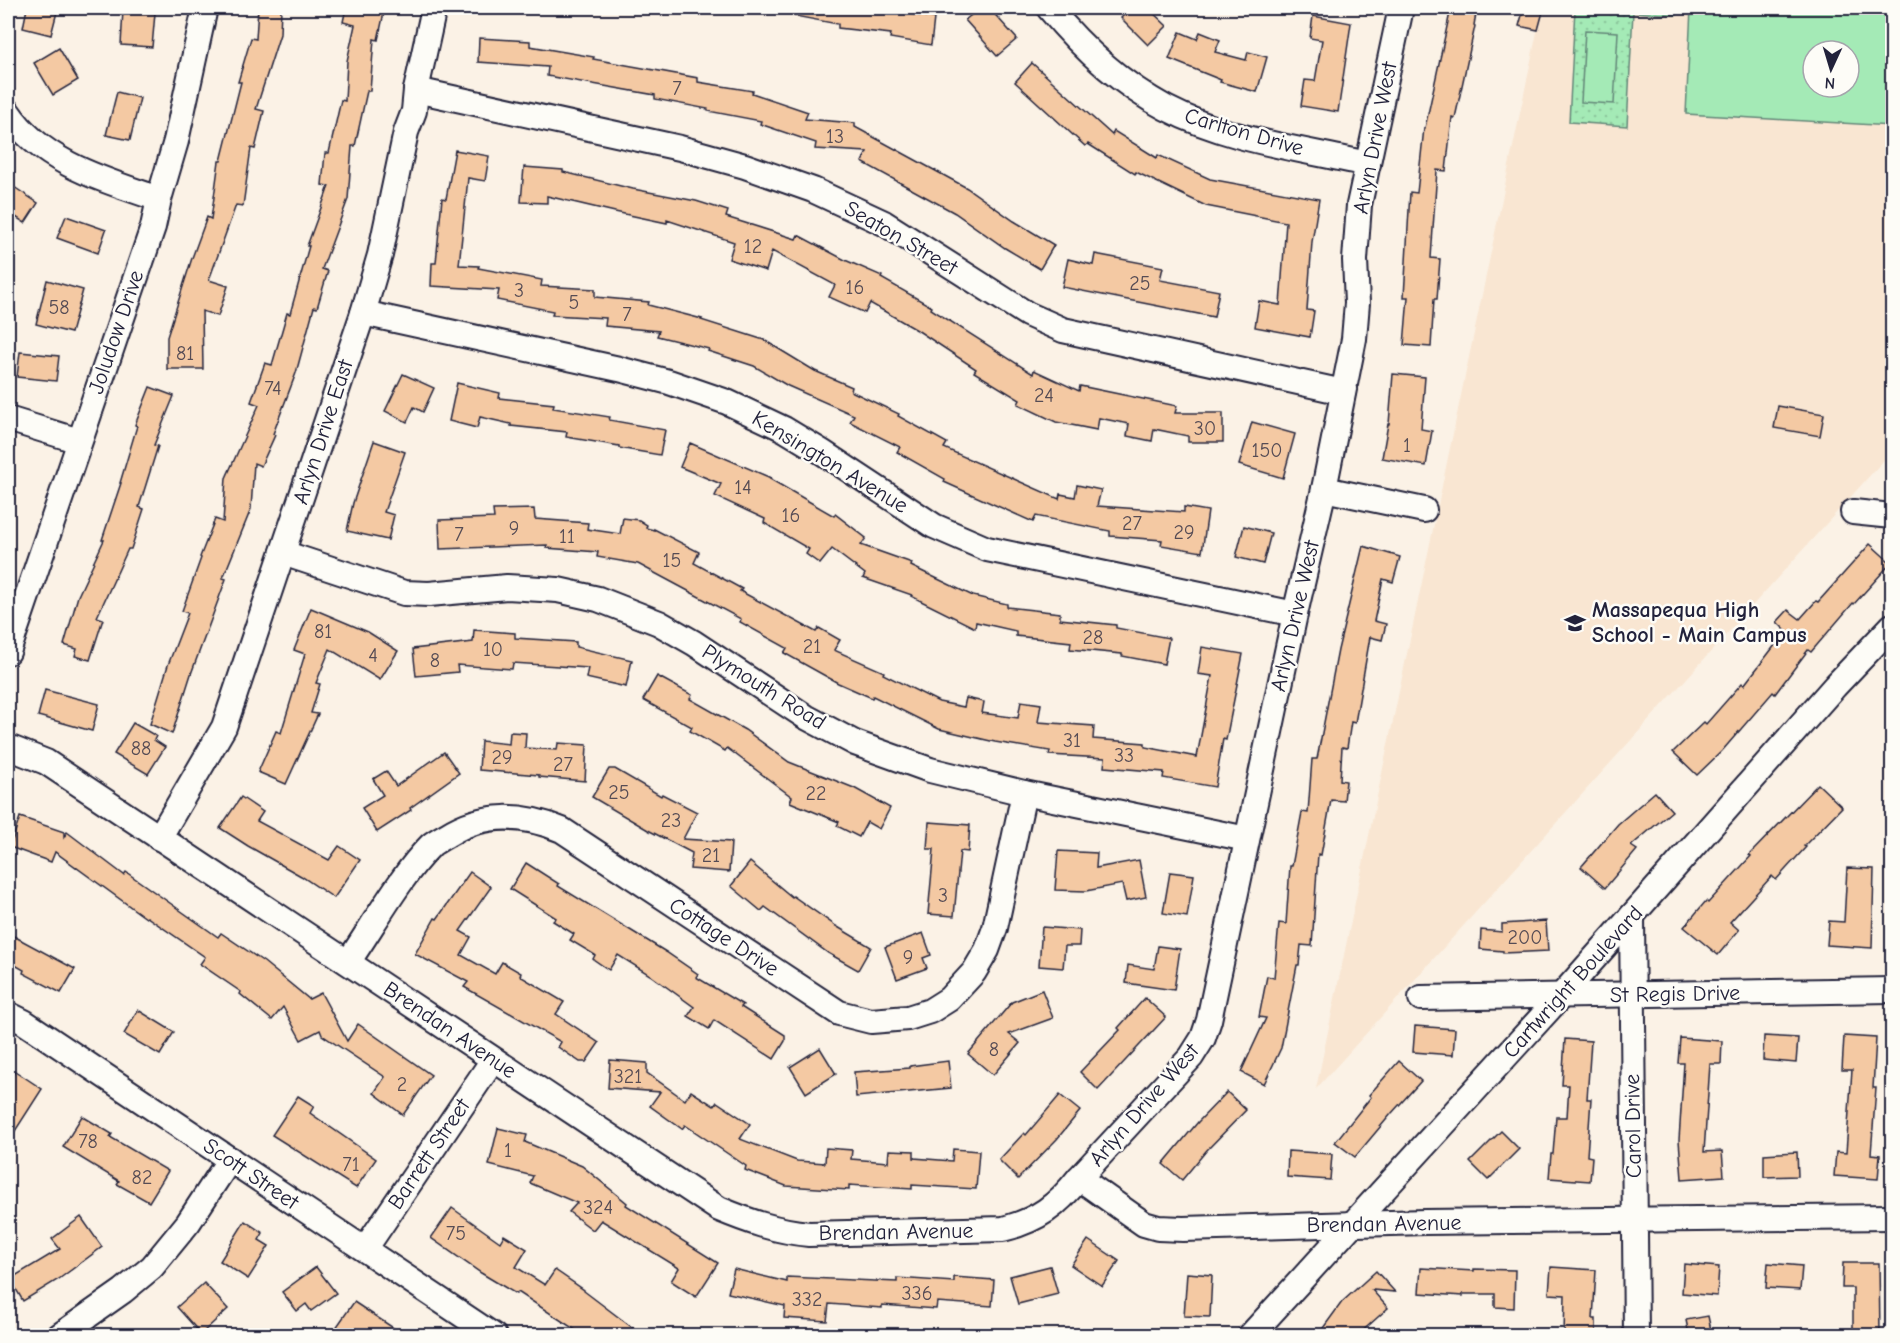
<svg xmlns="http://www.w3.org/2000/svg" width="1900" height="1343" font-family="'Comic Neue',sans-serif">
  <style>
    .built { fill: #f9e6d2; fill-rule: evenodd }
    .grass { fill: url(#grass-dots); stroke: #638678; stroke-width: 1.5 }
    .garden { fill: #a4eab6; stroke: #638678; stroke-width: 1.5; fill-rule: evenodd }
    .building { fill: #f4c9a3; stroke: #22223b; stroke-width: 1.5 }
    .lines { fill: none; stroke-linecap: round; stroke-linejoin: round }
    .minor-casing { stroke: #22223b; stroke-width: 28 }
    .minor { stroke: #fdfcf7; stroke-width: 24 }
    .labels { text-anchor: middle; dominant-baseline: central; stroke-width: 5; stroke-linejoin: round; paint-order: stroke }
    .number-label { font-size: 20px; fill: #564c55 }
    .street-label { font-size: 22px; fill: #22223b; stroke: #fdfcf7 }
    .poi-label { font-size: 22px; font-weight: bold; fill: #22223b; stroke: #fdfcf7; text-anchor: start }
  </style>
  <defs>
    <pattern id="grass-dots" width="8" height="8" patternUnits="userSpaceOnUse" patternTransform="scale(1.5)"><rect width="8" height="8" fill="#a4eab6"/><path d="M2 2h.1M6 6h.1" fill="none" stroke="#8dc89d" stroke-width="1.8" stroke-linecap="round"/></pattern>
  </defs>
  <rect width="100%" height="100%" fill="#fbf2e6"/>
  <filter id="ink" filterUnits="userSpaceOnUse"><feTurbulence type="fractalNoise" baseFrequency=".0167" numOctaves="2"/><feDisplacementMap in="SourceGraphic" scale="12" xChannelSelector="R" yChannelSelector="G"/><feConvolveMatrix kernelMatrix="1 2 1 2 8 2 1 2 1" color-interpolation-filters="sRGB"/></filter>
  <g filter="url(#ink)">
    <path class="built" d="M1542,8h350v443l-576,638zM1813,51h36v36h-36z"/>
    <polygon class="grass" points="1575,8 1678,8 1677,15 1633,12 1627,126 1569,122"/>
    <g class="garden">
      <path d="M1691,8h201v118l-206,-12zM1813,51h36v36h-36z"/>
      <polygon points="1585,30 1618,32 1614,104 1581,102"/>
    </g>
    <g class="building">
      <polygon points="27,8 58,8 51,35 23,28"/>
      <polygon points="258,8 281,8 280,34 256,109 264,111 255,149 251,148 243,206 236,205 209,280 228,286 218,316 202,311 203,369 167,369 167,337 192,258 207,217 211,219 219,161 221,161 241,82 238,82 251,38 256,39"/>
      <polygon points="346,8 385,8 378,40 374,39 370,91 367,91 355,146 352,146 348,199 322,269 328,271 317,308 314,307 296,373 273,434 275,435 261,466 254,463 251,509 223,578 226,579 191,674 172,734 150,724 168,665 188,613 182,611 201,558 200,557 215,519 223,522 226,478 259,405 251,402 265,363 272,365 287,313 290,314 309,246 307,246 329,186 322,185 325,153 329,153 341,100 345,101 347,61 355,25 343,22"/>
      <polygon points="796,8 874,8 934,18 931,45 890,38 891,34 838,28 838,24 795,16"/>
      <polygon points="980,8 989,8 1017,39 997,56 965,20"/>
      <polygon points="1131,8 1148,8 1167,26 1148,45 1121,18"/>
      <polygon points="1451,8 1477,8 1474,25 1475,26 1455,118 1452,117 1446,171 1437,170 1431,258 1440,259 1437,299 1434,299 1431,347 1404,345 1408,297 1404,297 1410,192 1417,193 1424,128 1425,128"/>
      <polygon points="1524,8 1544,8 1538,30 1519,26"/>
      <polygon points="123,10 155,13 152,47 121,45"/>
      <polygon points="1313,16 1351,23 1338,112 1301,106 1305,80 1315,81 1322,40 1310,38"/>
      <polygon points="1180,32 1197,39 1200,32 1220,40 1215,52 1246,60 1248,52 1267,57 1257,92 1220,82 1221,80 1169,59"/>
      <polygon points="479,38 530,41 530,46 594,57 593,59 698,78 698,82 753,91 752,93 808,112 805,119 855,123 855,127 967,188 1014,221 1054,245 1040,269 1005,248 955,213 862,162 867,152 815,149 816,143 760,124 761,121 708,111 708,109 655,99 655,95 547,76 548,67 478,62"/>
      <polygon points="59,48 78,80 53,95 34,63"/>
      <polygon points="1032,63 1112,135 1114,131 1157,158 1158,155 1210,179 1319,199 1312,242 1307,310 1314,311 1310,337 1255,327 1259,301 1280,305 1286,222 1206,206 1136,172 1135,174 1088,144 1085,146 1015,82"/>
      <polygon points="117,92 140,98 130,140 106,135"/>
      <polygon points="455,150 489,156 485,181 468,178 459,265 479,266 478,268 542,280 541,286 595,289 595,297 649,302 648,305 702,319 701,320 764,340 815,371 852,387 851,391 899,414 898,416 947,443 944,448 1059,499 1060,494 1075,497 1077,485 1101,490 1097,506 1184,512 1184,507 1208,511 1202,552 1161,545 1162,540 1110,536 1110,531 1036,516 1033,522 944,482 945,479 897,452 900,447 850,422 854,415 788,386 754,366 708,351 709,349 657,336 659,331 605,326 606,318 552,315 553,311 497,300 499,290 431,286 432,263 436,263 442,198 446,199"/>
      <polygon points="524,167 563,170 563,172 633,189 696,201 728,211 726,217 796,239 798,235 845,260 882,276 881,278 932,307 931,309 1033,374 1034,370 1079,391 1080,386 1177,406 1175,413 1223,413 1223,442 1188,442 1188,436 1154,429 1152,441 1127,436 1129,424 1099,418 1097,430 1056,422 1018,404 1020,400 974,372 976,369 917,330 870,303 865,313 829,297 835,285 772,251 766,271 729,259 734,242 667,220 667,223 615,212 547,196 547,203 521,202"/>
      <polygon points="8,183 38,203 25,223 8,212"/>
      <polygon points="66,216 106,230 98,253 57,238"/>
      <polygon points="1095,254 1163,267 1160,280 1219,291 1214,317 1062,287 1068,259 1093,265"/>
      <polygon points="47,280 83,290 71,333 36,324"/>
      <polygon points="20,352 59,356 56,381 17,377"/>
      <polygon points="403,374 434,388 423,412 414,407 407,422 385,411"/>
      <polygon points="1393,374 1425,377 1421,429 1432,431 1426,466 1382,458 1388,424 1389,424"/>
      <polygon points="457,383 500,393 499,398 554,404 553,408 610,417 609,420 665,430 660,455 619,448 619,446 566,437 567,432 511,426 511,424 480,417 477,428 449,421"/>
      <polygon points="150,387 174,396 154,445 158,446 139,507 144,509 131,549 128,549 97,617 103,619 90,660 75,656 77,649 64,645 78,596 104,540 102,540 121,483 120,483 137,426 135,425"/>
      <polygon points="1778,406 1824,414 1820,436 1774,428"/>
      <polygon points="1252,422 1295,434 1283,478 1239,465"/>
      <polygon points="374,441 405,452 384,512 394,515 388,540 347,531 353,503"/>
      <polygon points="690,443 771,478 770,479 834,516 835,514 866,538 861,545 912,563 911,566 973,596 1007,604 1007,607 1060,613 1060,619 1116,625 1116,628 1169,638 1164,664 1122,656 1122,654 1070,649 1071,642 1016,636 1016,631 976,622 975,628 911,596 912,595 863,578 865,574 832,549 820,564 806,554 809,549 764,523 765,519 715,496 721,484 680,467"/>
      <polygon points="534,509 535,519 588,523 587,529 620,534 623,518 639,520 647,525 646,528 654,530 654,529 699,552 694,563 742,589 740,591 816,632 819,628 840,640 834,650 884,672 883,674 939,702 964,707 966,698 984,702 982,713 1018,718 1021,701 1041,704 1038,722 1094,726 1093,739 1145,743 1145,747 1197,757 1212,676 1198,674 1202,647 1243,654 1226,740 1223,739 1215,787 1163,778 1164,772 1104,767 1105,758 1049,755 1050,751 995,742 939,729 873,696 872,698 838,683 784,653 787,648 740,622 741,619 694,594 638,564 597,557 598,552 546,548 547,545 440,549 439,520 494,518 493,510"/>
      <polygon points="1244,526 1271,533 1263,564 1236,557"/>
      <polygon points="1870,544 1891,563 1854,604 1853,603 1811,652 1808,650 1775,694 1773,692 1722,751 1697,775 1673,752 1704,722 1706,724 1742,683 1744,685 1786,631 1777,622 1788,610 1800,619 1816,601 1818,602"/>
      <polygon points="1363,546 1400,557 1393,582 1383,579 1374,621 1386,624 1382,640 1370,637 1355,723 1351,722 1347,748 1342,747 1340,780 1346,781 1344,801 1331,800 1321,855 1318,854 1312,946 1301,945 1299,965 1297,965 1281,1048 1264,1084 1241,1072 1266,1018 1259,1017 1267,976 1274,978 1279,923 1286,924 1290,866 1292,866 1302,812 1308,813 1312,759 1317,759 1338,650"/>
      <polygon points="311,608 368,632 398,651 380,680 330,649 316,683 320,684 311,713 318,714 286,784 258,772 276,731 281,733 305,654 294,650"/>
      <polygon points="474,630 515,633 515,638 576,642 576,647 632,660 626,687 586,678 588,668 513,663 512,669 457,665 458,672 416,676 413,649 473,642"/>
      <polygon points="657,676 692,695 690,699 745,730 789,762 854,788 890,808 879,829 867,822 859,837 837,826 839,822 790,802 792,797 727,748 725,751 690,731 692,727 643,700"/>
      <polygon points="45,690 99,704 92,731 38,716"/>
      <polygon points="133,723 156,736 154,740 165,747 148,774 114,754"/>
      <polygon points="510,732 526,733 525,748 557,750 558,743 587,745 585,781 539,777 539,775 479,770 481,741 509,744"/>
      <polygon points="444,752 459,773 410,808 411,810 377,832 362,808 383,795 373,779 386,771 396,786"/>
      <polygon points="609,769 615,769 661,796 662,794 697,812 683,839 731,842 729,872 690,869 692,853 648,830 592,797"/>
      <polygon points="1818,784 1842,807 1804,846 1806,847 1776,880 1772,876 1730,922 1739,930 1718,955 1684,927 1706,901 1708,903 1751,856 1749,855"/>
      <polygon points="1655,792 1672,811 1631,846 1637,850 1605,888 1581,867 1618,824"/>
      <polygon points="241,797 263,812 257,821 329,860 339,846 360,860 334,898 301,876 248,846 220,828"/>
      <polygon points="20,817 64,832 64,837 67,832 124,875 126,872 218,937 221,933 264,962 309,999 321,993 347,1041 358,1024 431,1075 403,1115 374,1093 385,1077 322,1035 320,1030 301,1040 283,1007 272,1020 240,994 241,992 200,964 205,957 147,917 146,918 55,852 51,862 10,847"/>
      <polygon points="929,822 970,825 968,852 960,851 954,916 928,914 934,849 927,849"/>
      <polygon points="1058,851 1097,853 1096,868 1139,860 1146,897 1126,901 1122,884 1086,891 1055,890"/>
      <polygon points="750,862 792,897 793,896 836,926 871,947 858,970 828,953 765,907 761,911 731,886"/>
      <polygon points="526,863 559,884 558,886 666,952 698,974 696,977 743,1005 741,1007 785,1035 785,1041 774,1059 714,1020 709,1029 688,1016 694,1007 650,975 618,955 609,970 593,959 595,955 570,940 574,934 553,921 556,918 510,889"/>
      <polygon points="1847,868 1874,869 1872,948 1827,945 1829,921 1844,922"/>
      <polygon points="470,872 491,887 460,931 471,937 461,955 495,974 502,962 521,973 520,976 564,1002 556,1014 599,1043 586,1062 580,1062 558,1047 561,1042 464,987 468,982 415,954 435,918 437,919"/>
      <polygon points="1170,872 1194,875 1187,917 1163,913"/>
      <polygon points="1546,921 1548,951 1503,953 1503,951 1480,949 1481,930 1502,932 1502,924"/>
      <polygon points="1042,927 1080,930 1079,946 1065,946 1063,968 1039,966"/>
      <polygon points="8,933 75,969 61,993 23,973 24,970 8,961"/>
      <polygon points="923,933 931,955 923,958 927,968 897,979 885,947"/>
      <polygon points="1158,946 1180,949 1174,990 1126,983 1128,965 1154,969"/>
      <polygon points="1042,990 1053,1018 1009,1034 1020,1043 993,1075 968,1054 1012,1002"/>
      <polygon points="1145,998 1166,1017 1098,1090 1080,1072 1120,1030 1118,1028"/>
      <polygon points="138,1010 174,1032 160,1055 124,1034"/>
      <polygon points="1415,1026 1455,1029 1453,1055 1413,1052"/>
      <polygon points="1764,1036 1798,1038 1796,1063 1763,1060"/>
      <polygon points="1844,1036 1876,1038 1873,1088 1876,1088 1871,1154 1880,1155 1878,1179 1834,1176 1836,1152 1846,1153 1852,1070 1842,1070"/>
      <polygon points="1680,1038 1722,1041 1721,1064 1710,1064 1704,1152 1722,1151 1724,1176 1682,1179 1679,1140 1684,1063 1678,1063"/>
      <polygon points="1565,1039 1591,1041 1587,1099 1591,1099 1587,1156 1592,1157 1590,1181 1549,1178 1551,1154 1553,1154 1556,1117 1567,1117 1569,1085 1562,1085"/>
      <polygon points="820,1048 836,1074 806,1093 790,1067"/>
      <polygon points="610,1060 647,1063 647,1073 685,1100 691,1091 714,1106 717,1102 750,1124 740,1139 797,1161 825,1163 826,1148 852,1150 851,1159 888,1162 889,1150 914,1151 914,1158 952,1161 953,1149 979,1151 976,1189 912,1185 912,1189 849,1185 849,1190 786,1186 745,1170 746,1166 685,1125 682,1129 650,1106 660,1092 608,1088"/>
      <polygon points="948,1061 951,1088 856,1097 854,1072 910,1068 910,1066"/>
      <polygon points="1399,1061 1421,1081 1391,1114 1355,1157 1335,1142 1371,1097 1369,1095"/>
      <polygon points="15,1071 42,1089 8,1142 8,1083"/>
      <polygon points="1227,1092 1246,1110 1206,1151 1182,1180 1163,1164 1198,1122"/>
      <polygon points="1060,1095 1080,1111 1057,1139 1018,1179 999,1160 1024,1133 1026,1135"/>
      <polygon points="298,1096 314,1106 310,1113 376,1159 356,1188 272,1135"/>
      <polygon points="82,1116 112,1134 110,1137 168,1171 149,1202 117,1184 119,1181 63,1147"/>
      <polygon points="498,1128 527,1135 525,1142 582,1166 627,1203 626,1205 718,1263 696,1297 671,1281 679,1268 601,1220 593,1230 569,1212 577,1203 530,1183 533,1176 489,1165"/>
      <polygon points="1501,1131 1519,1149 1488,1180 1470,1162"/>
      <polygon points="1288,1151 1332,1154 1330,1180 1287,1177"/>
      <polygon points="1797,1152 1798,1176 1764,1177 1764,1154"/>
      <polygon points="452,1208 500,1242 504,1235 527,1249 516,1267 545,1285 555,1270 584,1290 584,1291 642,1335 583,1335 518,1292 516,1294 481,1273 431,1238"/>
      <polygon points="81,1217 102,1247 59,1279 23,1301 10,1279 60,1249 52,1239"/>
      <polygon points="245,1221 263,1233 259,1240 269,1246 248,1279 220,1261"/>
      <polygon points="1088,1240 1119,1261 1102,1286 1071,1265"/>
      <polygon points="1768,1263 1802,1266 1800,1290 1766,1288"/>
      <polygon points="1843,1263 1879,1263 1880,1335 1853,1335 1853,1288 1842,1288"/>
      <polygon points="1684,1264 1719,1267 1717,1296 1682,1293"/>
      <polygon points="1050,1266 1058,1294 1018,1304 1010,1276"/>
      <polygon points="316,1267 336,1293 311,1311 306,1304 297,1311 282,1292"/>
      <polygon points="1551,1267 1596,1270 1593,1319 1596,1319 1596,1335 1564,1335 1565,1295 1549,1294"/>
      <polygon points="1421,1268 1474,1271 1474,1269 1515,1270 1514,1308 1495,1307 1495,1294 1463,1294 1463,1296 1419,1293"/>
      <polygon points="734,1269 787,1282 787,1277 897,1282 897,1278 954,1282 954,1277 994,1280 992,1306 937,1302 936,1309 882,1305 882,1308 829,1304 827,1321 784,1318 785,1306 728,1293"/>
      <polygon points="1376,1271 1395,1292 1372,1290 1388,1308 1358,1335 1318,1335 1342,1302"/>
      <polygon points="1187,1273 1212,1275 1210,1317 1184,1316"/>
      <polygon points="204,1283 228,1309 201,1334 177,1307"/>
      <polygon points="354,1302 404,1335 331,1335"/>
      <polygon points="1708,1316 1712,1335 1689,1335 1686,1320"/>
    </g>
    <g class="lines">
      <defs>
        <g id="minor">
          <path d="M1049,8c33,40 70,75 117,100 61,32 135,41 202,56"/>
          <polyline points="416,90 680,148 745,166 813,190 884,223 1027,314 1063,330 1343,392"/>
          <path d="M8,112c34,51 96,68 151,87"/>
          <polyline points="363,313 619,369 669,382 727,402 784,429 822,452 934,526 987,549 1295,614"/>
          <polyline points="8,419 79,441"/>
          <polyline points="1324,489 1424,510"/>
          <polyline points="1853,512 1892,516"/>
          <polyline points="283,553 404,593 429,594 507,587 558,590 598,599 659,623 694,643 806,717 855,743 930,770 1024,793 1247,839"/>
          <polyline points="8,652 153,227 159,199 176,141 205,8"/>
          <path d="M8,747l38,15 673,447c29,12 57,22 90,25l194,-5c35,-9 54,-23 76,-51l112,-121 12,-19 6,-18 86,-406 29,-125 30,-150 3,-36 -2,-43 4,-55 42,-197"/>
          <polyline points="159,838 224,727 363,313 380,255 406,132 414,111 416,90 434,8"/>
          <polyline points="1632,916 1636,1336"/>
          <path d="M348,962c25,-36 53,-87 83,-117 5,-4 11,-7 16,-10 36,-23 77,-21 115,-5l277,183 32,8 37,-3 22,-7 19,-12 25,-27 13,-22 8,-22 29,-135"/>
          <polyline points="1421,998 1892,990"/>
          <polyline points="8,1014 24,1022 494,1336"/>
          <polyline points="1079,1178 1144,1224 1158,1228 1183,1229 1425,1222 1892,1217"/>
          <polyline points="365,1249 493,1060"/>
          <polyline points="59,1336 123,1291 152,1267 188,1223 230,1159"/>
          <polyline points="1250,1336 1561,996 1835,686 1892,626"/>
        </g>
      </defs>
      <use href="#minor" class="minor-casing"/>
      <use href="#minor" class="minor"/>
    </g>
  </g>
  <defs>
    <symbol id="school-bare" viewBox="-9 -9 18 18"><path d="M0-5L7-2L0 1L-7-2ZM-4 1L0 2.5L4 1V4Q0 6-4 4Z" fill="#22223b" stroke="#fdfcf7" stroke-width="2.5" paint-order="stroke"/></symbol>
  </defs>
  <g fill-rule="evenodd">
    <use href="#school-bare" x="1560" y="608" width="30" height="30"/>
  </g>
  <g class="labels">
    <g class="number-label">
      <text x="677" y="88">7</text>
      <text x="835" y="136">13</text>
      <text x="753" y="246">12</text>
      <text x="1140" y="283">25</text>
      <text x="855" y="287">16</text>
      <text x="519" y="290">3</text>
      <text x="574" y="302">5</text>
      <text x="59" y="307">58</text>
      <text x="627" y="314">7</text>
      <text x="185" y="353">81</text>
      <text x="273" y="388">74</text>
      <text x="1044" y="395">24</text>
      <text x="1205" y="428">30</text>
      <text x="1407" y="445">1</text>
      <text x="1267" y="450">150</text>
      <text x="743" y="487">14</text>
      <text x="791" y="515">16</text>
      <text x="1132" y="523">27</text>
      <text x="514" y="528">9</text>
      <text x="1184" y="532">29</text>
      <text x="459" y="534">7</text>
      <text x="567" y="536">11</text>
      <text x="672" y="560">15</text>
      <text x="323" y="631">81</text>
      <text x="1093" y="637">28</text>
      <text x="812" y="646">21</text>
      <text x="493" y="649">10</text>
      <text x="373" y="655">4</text>
      <text x="435" y="660">8</text>
      <text x="1072" y="740">31</text>
      <text x="141" y="748">88</text>
      <text x="1124" y="755">33</text>
      <text x="502" y="757">29</text>
      <text x="563" y="764">27</text>
      <text x="619" y="792">25</text>
      <text x="816" y="793">22</text>
      <text x="671" y="820">23</text>
      <text x="711" y="855">21</text>
      <text x="943" y="895">3</text>
      <text x="1525" y="937">200</text>
      <text x="908" y="957">9</text>
      <text x="994" y="1049">8</text>
      <text x="628" y="1076">321</text>
      <text x="402" y="1084">2</text>
      <text x="88" y="1141">78</text>
      <text x="508" y="1150">1</text>
      <text x="351" y="1164">71</text>
      <text x="142" y="1177">82</text>
      <text x="598" y="1207">324</text>
      <text x="456" y="1233">75</text>
      <text x="917" y="1293">336</text>
      <text x="807" y="1299">332</text>
    </g>
    <g class="street-label">
      <text transform="translate(1244 132) rotate(16)">Carlton Drive</text>
      <text transform="translate(1375 138) rotate(-79)">Arlyn Drive West</text>
      <text transform="translate(901 238) rotate(30)">Seaton Street</text>
      <text transform="translate(116 332) rotate(-71)">Joludow Drive</text>
      <text transform="translate(323 432) rotate(-72)">Arlyn Drive East</text>
      <text transform="translate(830 462) rotate(31)">Kensington Avenue</text>
      <text transform="translate(1295 616) rotate(-77)">Arlyn Drive West</text>
      <text transform="translate(764 687) rotate(32)">Plymouth Road</text>
      <text transform="translate(724 937) rotate(33)">Cottage Drive</text>
      <text transform="translate(1573 982) rotate(-48)">Cartwright Boulevard</text>
      <text transform="translate(1675 994) rotate(-1)">St Regis Drive</text>
      <text transform="translate(450 1030) rotate(34)">Brendan Avenue</text>
      <text transform="translate(1144 1105) rotate(-49)">Arlyn Drive West</text>
      <text transform="translate(1633 1126) rotate(-91)">Carol Drive</text>
      <text transform="translate(429 1154) rotate(-56)">Barrett Street</text>
      <text transform="translate(251 1174) rotate(34)">Scott Street</text>
      <text transform="translate(1384 1224) rotate(-1)">Brendan Avenue</text>
      <text transform="translate(896 1232) rotate(-1)">Brendan Avenue</text>
    </g>
    <g class="poi-label">
      <text x="1592" y="610">Massapequa High<tspan x="1592" dy="25">School - Main Campus</tspan></text>
    </g>
  </g>
  <rect width="1900" height="1343" fill="none" stroke="#fdfcf7" stroke-width="30"/>
  <rect x="15" y="15" width="1870" height="1313" fill="none" stroke="#22223b" stroke-width="2" filter="url(#ink)"/>
  <g transform="translate(1831 69) rotate(184)"><circle r="28" fill="#fdfcf7" stroke="#a5a5ac" stroke-width="1.5"/>
  <path d="M0-4.5L10 22L0 15L-10 22Z" fill="#22223b"/>
  <text y="-9" font-size="16" font-weight="bold" text-anchor="middle" fill="#22223b">N</text>
  </g>
</svg>
